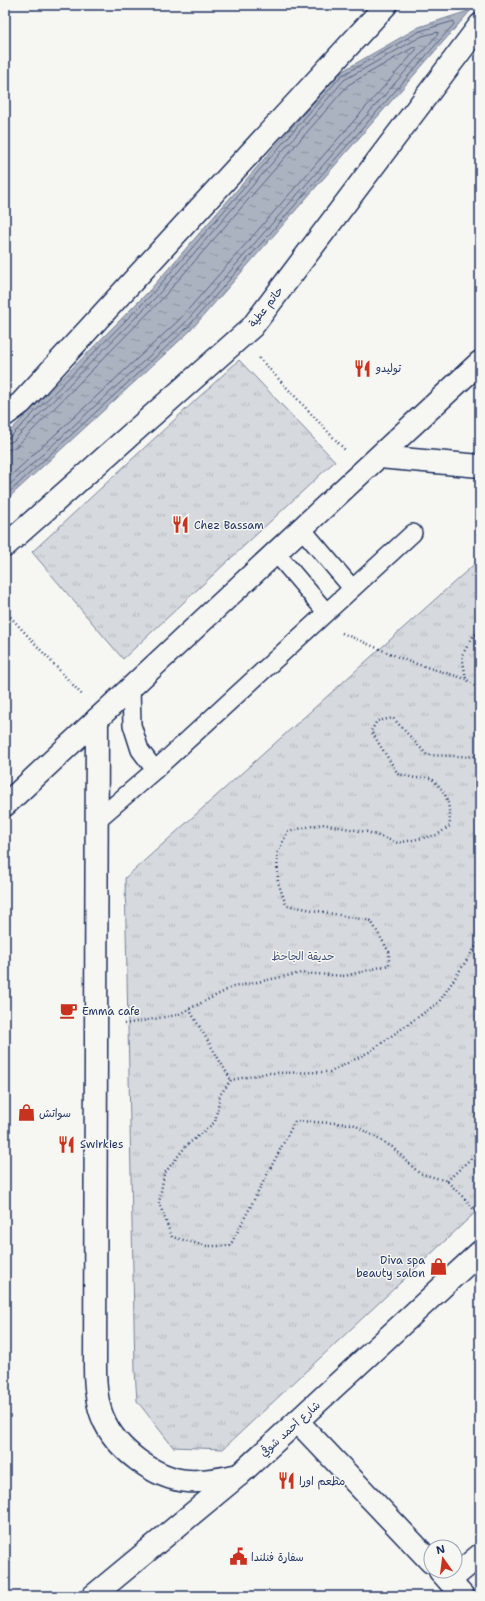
<svg xmlns="http://www.w3.org/2000/svg" width="485" height="1601" font-family="'Shantell Sans','Playpen Sans Arabic',sans-serif">
  <style>
    .park { fill: url(#park-tufts); stroke: #78849e }
    .water { fill: url(#water-ripples); stroke: #717e99 }
    .lines { fill: none; stroke-linecap: round; stroke-linejoin: round }
    .shore { stroke: #556385; stroke-width: 1 }
    .lane-casing { stroke: #1b2f5e; stroke-width: 20 }
    .street-casing { stroke: #1b2f5e; stroke-width: 25 }
    .secondary-casing { stroke: #1b2f5e; stroke-width: 25 }
    .path { stroke: #1b2f5e; stroke-width: 2.5; stroke-dasharray: 1 3; stroke-linecap: butt }
    .lane { stroke: #f6f6f2; stroke-width: 17 }
    .street { stroke: #f6f6f2; stroke-width: 22 }
    .secondary { stroke: #f6f6f2; stroke-width: 22 }
    .labels { text-anchor: middle; dominant-baseline: central; stroke-width: 3; stroke-linejoin: round; paint-order: stroke }
    .street-label { font-size: 11px; fill: #1b2f5e; stroke: #f6f6f2 }
    .poi-label { font-size: 11px; fill: #1b2f5e; stroke: #f6f6f2; text-anchor: start }
    .park-label { font-size: 11px; fill: #405177; stroke: #f6f6f2 }
  </style>
  <defs>
    <pattern id="park-tufts" width="24" height="20" patternUnits="userSpaceOnUse"><rect width="24" height="20" fill="#d6d9dd"/><path d="M3 7l-1-3M5 7V3M7 7l1-3M15 17l-1-3M17 17v-4M19 17l1-3" fill="none" stroke="#b7bbc0"/></pattern>
    <pattern id="water-ripples" width="26" height="14" patternUnits="userSpaceOnUse"><rect width="26" height="14" fill="#abb2c0"/><path d="M2 4q2-2 4 0t4 0M15 11q2-2 4 0t4 0" fill="none" stroke="#8a919f"/></pattern>
  </defs>
  <rect width="100%" height="100%" fill="#f6f6f2"/>
  <filter id="ink" filterUnits="userSpaceOnUse"><feTurbulence type="fractalNoise" baseFrequency=".025" numOctaves="2"/><feDisplacementMap in="SourceGraphic" scale="8" xChannelSelector="R" yChannelSelector="G"/><feConvolveMatrix kernelMatrix="1 2 1 2 8 2 1 2 1" color-interpolation-filters="sRGB"/></filter>
  <g filter="url(#ink)">
    <g class="park">
      <polygon points="239,360 335,461 123,659 32,552"/>
      <polygon points="480,559 480,1208 223,1449 173,1447 137,1401 135,1371 125,878"/>
    </g>
    <polygon class="water" points="471,10 190,331 5,501 5,436 149,291 339,73 419,27"/>
    <g class="lines">
      <g class="shore">
        <polyline points="5,439 10,437 152,294 341,76 420,31 454,21 454,24 187,328 5,496"/>
        <polyline points="5,444 13,441 156,297 344,80 422,36 438,32 438,34 184,324 5,489"/>
        <polyline points="5,450 11,449 17,446 160,301 348,85 414,47 416,48 416,50 179,320 5,481"/>
      </g>
      <defs>
        <g id="lane">
          <polyline points="302,529 352,588"/>
          <polyline points="276,553 326,612"/>
          <polyline points="131,688 132,725 140,750 155,770 413,533"/>
          <polyline points="96,821 155,770"/>
        </g>
        <g id="street">
          <polyline points="379,457 480,466"/>
          <path d="M97,719l-2,648c0,17 1,35 8,51 12,30 52,61 85,63 18,1 34,-2 51,-6"/>
          <polyline points="5,805 480,362"/>
          <polyline points="449,1581 480,1555"/>
        </g>
        <g id="secondary">
          <polyline points="5,415 21,403 386,5"/>
          <polyline points="5,546 252,327 480,25"/>
          <polyline points="298,1422 431,1562"/>
          <polyline points="440,1571 463,1596"/>
          <polyline points="93,1596 239,1475 480,1252"/>
        </g>
      </defs>
      <use href="#lane" class="lane-casing"/>
      <use href="#street" class="street-casing"/>
      <use href="#secondary" class="secondary-casing"/>
      <g class="path">
        <polyline points="259,358 346,451"/>
        <polyline points="5,611 83,696"/>
        <polyline points="342,633 410,662 466,679"/>
        <polyline points="480,633 474,635 462,655 466,679 480,690"/>
        <polyline points="480,940 439,1002 369,1052 330,1072 267,1073 231,1080 220,1095 215,1122 186,1146 164,1174 159,1203 172,1237 207,1246 230,1246 295,1121 353,1124 392,1147 419,1173 447,1181 470,1204 480,1218"/>
        <polyline points="189,1009 231,1080"/>
        <path d="M124,1024l53,-9 56,-28 68,-14 44,3 44,-11v-13l-18,-31 -85,-16 -8,-23 -1,-28 11,-23 34,-7 45,8 31,11 39,-8 13,-9c-1,-24 -1,-31 -19,-48h-16l-17,-4 -27,-43 6,-10 16,-3 34,37 53,2"/>
        <polyline points="447,1181 480,1150"/>
      </g>
      <use href="#lane" class="lane"/>
      <use href="#street" class="street"/>
      <use href="#secondary" class="secondary"/>
    </g>
  </g>
  <defs>
    <symbol id="restaurant-bare" viewBox="-9 -9 18 18"><path d="M-5-6h1v4h1v-4h1v4h1v-4h1v5L-1.5 .5V6h-2V.5L-5-1ZM5-6V6H3V1.5H1.5Q1.5-4 5-6Z" fill="#c8321e" stroke="#f6f6f2" stroke-width="2.5" paint-order="stroke"/></symbol>
    <symbol id="cafe-bare" viewBox="-9 -9 18 18"><path d="M-5.5-4.5H6V0H3Q3 3.5 0 3.5H-2.5Q-5.5 3.5-5.5 0ZM3-3.2v2h1.7v-2ZM-6 4.5H4V6H-6Z" fill="#c8321e" stroke="#f6f6f2" stroke-width="2.5" paint-order="stroke"/></symbol>
    <symbol id="shop-bare" viewBox="-9 -9 18 18"><path d="M-5-2.5h2.3a2.7 3.5 0 0 1 5.4 0H5L5.5 6h-11ZM-1.5-2.5h3a1.5 2.3 0 0 0-3 0Z" fill="#c8321e" stroke="#f6f6f2" stroke-width="2.5" paint-order="stroke"/></symbol>
    <symbol id="civic-bare" viewBox="-9 -9 18 18"><path d="M-.6-6.5H3V-4.5H.6V-3L4-1V1h2V6H-6V1h2V-1L-.6-3ZM-1.2 2.5V6h2.4V2.5Z" fill="#c8321e" stroke="#f6f6f2" stroke-width="2.5" paint-order="stroke"/></symbol>
  </defs>
  <g fill-rule="evenodd">
    <use href="#restaurant-bare" x="350" y="356" width="25" height="25"/>
    <use href="#restaurant-bare" x="168" y="512" width="25" height="25"/>
    <use href="#cafe-bare" x="56" y="998" width="25" height="25"/>
    <use href="#shop-bare" x="14" y="1100" width="25" height="25"/>
    <use href="#restaurant-bare" x="54" y="1132" width="25" height="25"/>
    <use href="#shop-bare" x="426" y="1254" width="25" height="25"/>
    <use href="#restaurant-bare" x="274" y="1468" width="25" height="25"/>
    <use href="#civic-bare" x="226" y="1544" width="25" height="25"/>
  </g>
  <g class="labels">
    <g class="street-label">
      <text transform="translate(266 307) rotate(-52)">حاتم عطية</text>
      <text transform="translate(290 1429) rotate(-42)">شارع أحمد شوقي</text>
    </g>
    <g class="poi-label">
      <text x="376" y="368">توليدو</text>
      <text x="194" y="525">Chez Bassam</text>
      <text x="82" y="1011">Emma cafe</text>
      <text x="39" y="1113">سواتش</text>
      <text x="80" y="1144">Swirkies</text>
      <text x="425" y="1260" text-anchor="end">Diva spa<tspan x="425" dy="13">beauty salon</tspan></text>
      <text x="299" y="1481">مطعم اورا</text>
      <text x="251" y="1557">سفارة فنلندا</text>
    </g>
    <g class="park-label">
      <text x="303" y="956">حديقة الجاحظ</text>
    </g>
  </g>
  <rect width="485" height="1601" fill="none" stroke="#f6f6f2" stroke-width="20"/>
  <rect x="10" y="10" width="465" height="1581" fill="none" stroke="#1b2f5e" stroke-width="1.5" filter="url(#ink)"/>
  <g transform="translate(443 1559) rotate(346)"><circle r="19" fill="#f6f6f2" stroke="#9ea6b7"/>
  <path d="M0-3L7 15L0 10L-7 15Z" fill="#c8321e"/>
  <text y="-6" font-size="11" font-weight="bold" text-anchor="middle" fill="#1b2f5e">N</text>
  </g>
</svg>
